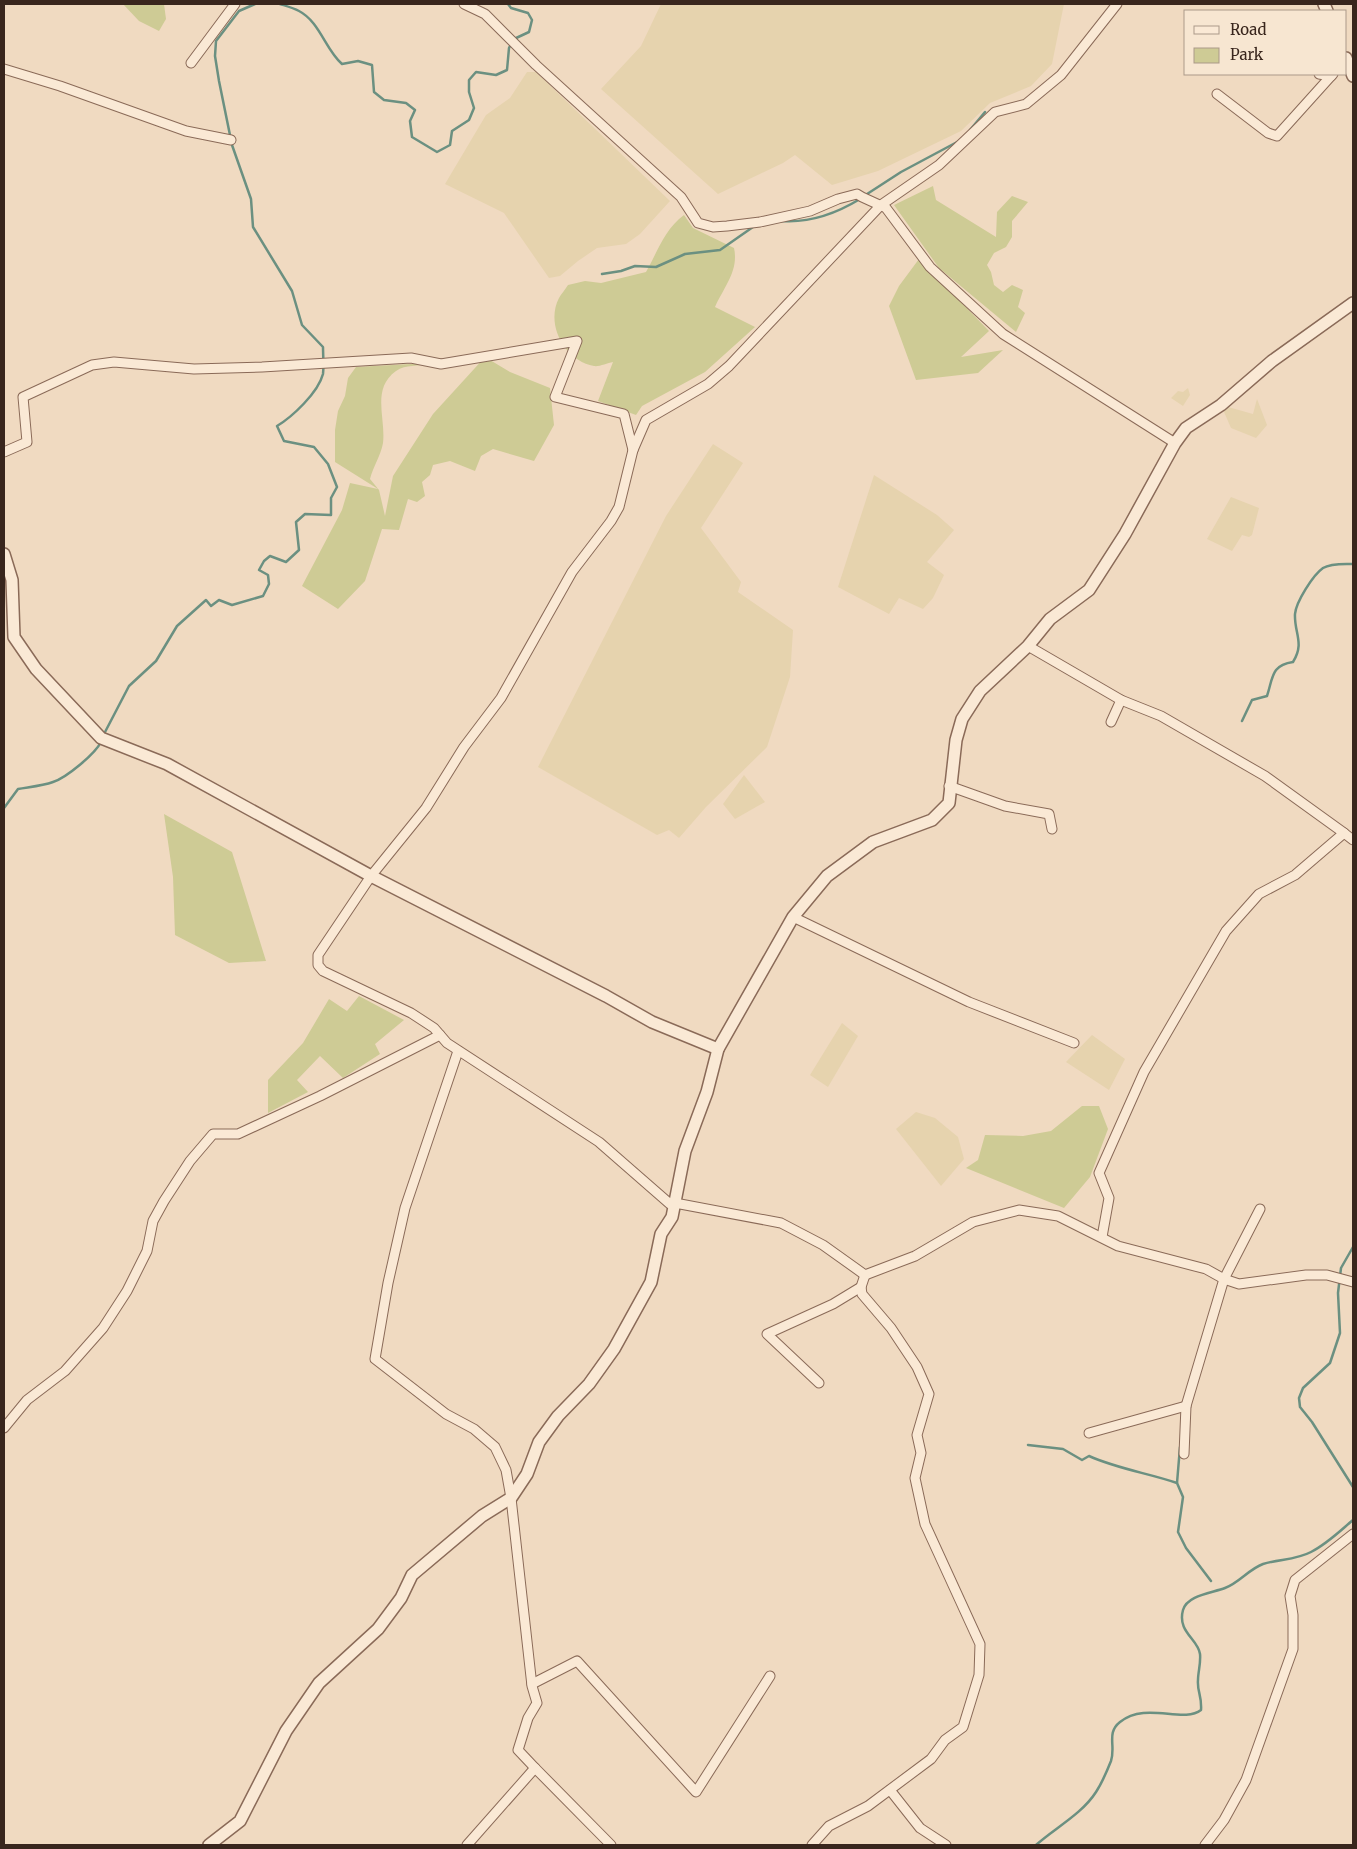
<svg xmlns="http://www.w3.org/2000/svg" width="1357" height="1849" font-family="Merriweather,serif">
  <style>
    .farmland { fill: #e6d3ae }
    .green { fill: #cecb95 }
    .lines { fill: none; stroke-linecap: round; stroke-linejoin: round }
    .stream { stroke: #6b9081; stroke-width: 2.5 }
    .minor-casing { stroke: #8a6a58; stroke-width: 11 }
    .tertiary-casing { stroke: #8a6a58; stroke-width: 14 }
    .minor { stroke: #fae9d5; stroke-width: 9 }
    .tertiary { stroke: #fae9d5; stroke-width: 11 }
  </style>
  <rect width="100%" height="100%" fill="#f0dac1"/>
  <g class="farmland">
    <polygon points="661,4 1064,4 1052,64 1031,86 990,103 961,131 878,171 832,185 795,155 783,163 718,194 601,89 641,46"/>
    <polygon points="527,72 536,72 670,201 640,234 626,244 597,248 578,261 560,276 549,278 504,213 445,184 486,115 510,98"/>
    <polygon points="1188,388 1190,395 1183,406 1171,398 1178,391 1183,392"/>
    <polygon points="1257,399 1267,425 1256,438 1231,428 1221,405 1253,414"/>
    <polygon points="713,444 743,463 701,528 741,582 738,592 793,630 790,677 767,747 706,807 679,838 669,830 657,835 538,767 666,516"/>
    <polygon points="874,475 937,515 954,530 927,562 944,575 933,598 923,609 899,598 889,614 838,587"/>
    <polygon points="1231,497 1259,508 1252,535 1249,537 1242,535 1232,551 1207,539"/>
    <polygon points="744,775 765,802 735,819 723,804"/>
    <polygon points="842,1023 858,1036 828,1087 810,1075"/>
    <polygon points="1092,1035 1125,1059 1109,1090 1066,1062"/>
    <polygon points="916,1112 935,1118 958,1137 964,1159 941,1186 896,1129"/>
  </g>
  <g class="green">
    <polygon points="123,4 164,4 166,19 159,31 139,21"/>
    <polygon points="933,186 936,200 996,237 997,212 1012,196 1028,202 1012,221 1012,237 1006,247 994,253 987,265 991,272 994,285 1003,292 1012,285 1023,290 1018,307 1025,313 1016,332 939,268 894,205"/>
    <path d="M684,215l9,13 41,20c5,23 -10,39 -19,59l40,20 -50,45 -63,34 -6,9 -38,-14 15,-39c-6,1 -14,5 -19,4 -29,-5 -49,-41 -35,-68 2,-4 6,-8 9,-13l17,-4 16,2 45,-11c12,-21 18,-42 38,-57z"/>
    <polygon points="919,259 989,331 961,357 1003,350 978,373 916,380 889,306 899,286"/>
    <path d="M485,357l25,15 40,16 4,37 -20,36 -41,-12 -12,7 -6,15 -25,-10 -17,4 -3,10 -8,7 3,14 -8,6 -9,-3 -9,31 -17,-1 -17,52 -27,28 -36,-23 40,-76 8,-27 28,6 -43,-27v-32l3,-19 7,-15 3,-18 8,-11 73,-4c-11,4 -23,1 -33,8 -25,18 -10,47 -13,72 -2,12 -10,24 -13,36l9,11 6,26 8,-40 40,-62z"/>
    <polygon points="164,814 232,852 266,961 229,963 175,935 173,877"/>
    <polygon points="359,996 404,1020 375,1044 380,1054 343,1078 320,1056 297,1080 308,1092 268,1113 268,1080 303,1043 329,999 347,1011"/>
    <polygon points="1082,1106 1099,1106 1108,1129 1090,1177 1064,1208 966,1168 978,1160 985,1135 1023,1136 1051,1131"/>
  </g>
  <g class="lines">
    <g class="stream">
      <path d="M280,4c6,2 13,4 19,7 21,11 26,38 43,53l16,-3 14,4 2,27 10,8 22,3 9,7 -5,11 2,16 25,15 13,-7 2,-14 17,-11 5,-12 -5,-16v-12l7,-8 20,3 11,-5 2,-22 2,-4"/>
      <polyline points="508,4 511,8 528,13 532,20 529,32 514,39"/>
      <polyline points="970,130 985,112"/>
      <polyline points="864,196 901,172 959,141"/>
      <path d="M782,221c28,2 55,-8 78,-22"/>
      <polyline points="602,274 621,271 635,266 656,267 685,254 720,250 753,227"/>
      <path d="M1242,721l10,-21 15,-4c6,-18 4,-31 26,-34 12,-19 1,-29 2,-48 1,-12 18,-39 28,-46 8,-5 21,-4 30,-4"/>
      <path d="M104,734l25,-48 27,-25 21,-35 29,-26 5,6 8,-6 13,5 31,-9 6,-12 -1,-9 -9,-5 5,-9 6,-5 16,6 13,-12 -3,-28 9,-8 26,1v-17l6,-11 -9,-23 -14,-17 -30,-6 -7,-15c15,-9 41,-33 46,-52 1,-8 0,-19 0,-27l-21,-22 -10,-34 -39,-64 -2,-28 -19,-54 -13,-64 -4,-25 1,-15 23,-30 16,-7"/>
      <path d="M4,808l14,-19c11,-2 24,-3 35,-7 13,-4 42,-28 48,-40"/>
      <polyline points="1353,1247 1341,1268 1338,1293 1340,1333 1330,1363 1303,1388 1299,1398 1300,1407 1312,1422 1353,1487"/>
      <path d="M1028,1445l35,4 19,11 7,-4c29,13 59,17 88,27l6,14 -5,35 8,16 25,33"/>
      <polyline points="1177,1483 1180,1447"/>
      <path d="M1036,1845c19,-17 46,-31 60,-53 6,-9 11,-21 15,-31 5,-15 -5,-28 9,-39 26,-21 63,2 81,-12 1,-15 -4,-18 -3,-30 0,-8 3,-17 2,-26 -2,-15 -23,-22 -17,-44 4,-15 29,-17 42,-22 14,-5 24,-19 38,-24 16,-5 33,-4 48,-12 16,-8 29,-21 42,-32"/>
    </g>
    <defs>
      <g id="minor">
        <polyline points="464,4 485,14 536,65 681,197 698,223 713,227 727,226 760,222 810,211 838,199 857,194 862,197 886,208 930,267 1003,334 1175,443"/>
        <polyline points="1117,4 1061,75 1026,104 995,112 939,165 881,205 729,366 708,384 646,420 633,450 619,507 611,521 572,572 501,698 464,747 426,808 371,876 318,955 318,965 323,971 411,1013 434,1028 447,1043 599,1142 670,1204 675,1203 781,1223 823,1245 865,1275 915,1256 973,1222 1019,1210 1058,1216 1118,1246 1206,1269 1224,1279 1239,1284 1306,1275 1327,1275 1353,1282"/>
        <polyline points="191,63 235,4"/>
        <polyline points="4,69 60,86 186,131 231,140"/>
        <polyline points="1319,74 1331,76 1333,74"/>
        <polyline points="1217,94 1268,133 1277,136 1331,76"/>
        <polyline points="4,452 27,442 23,397 92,365 114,362 194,369 262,367 411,358 441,364 577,341 555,397 624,414 633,450"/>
        <polyline points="1028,646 1121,700 1161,716 1265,776 1344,833 1295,875 1259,894 1226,931 1144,1072 1099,1173 1109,1198 1102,1237"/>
        <polyline points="1111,722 1121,700"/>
        <polyline points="949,786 1005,806 1049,814 1052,829"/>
        <polyline points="1344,833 1353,840"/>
        <polyline points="793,917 969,1002 1074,1043"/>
        <polyline points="458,1051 405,1208 388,1283 375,1359 446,1414 474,1429 495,1447 506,1470 511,1498 532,1686 537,1703 528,1718 518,1750 535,1768"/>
        <polyline points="819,1383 767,1334 833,1304 861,1287"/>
        <polyline points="4,1428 27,1400 65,1371 103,1328 127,1291 147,1251 153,1221 164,1201 190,1161 213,1134 238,1134 320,1096 440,1035"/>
        <polyline points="1089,1433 1186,1406"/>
        <polyline points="1184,1454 1186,1406 1224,1279 1260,1209"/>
        <polyline points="532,1684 577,1661 696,1792 770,1676"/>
        <polyline points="890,1790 920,1828 946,1845"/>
        <polyline points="467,1845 535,1768 611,1845"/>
        <polyline points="812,1845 829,1826 868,1806 931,1759 945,1740 963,1727 979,1675 980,1644 925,1524 915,1478 921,1453 917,1435 929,1394 917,1367 891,1328 862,1294 861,1287 865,1275"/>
        <polyline points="1205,1845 1224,1820 1246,1780 1293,1649 1293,1615 1290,1596 1295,1580 1353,1534"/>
      </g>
      <g id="tertiary">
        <polyline points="1324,4 1327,11"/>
        <polyline points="1346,58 1353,76"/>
        <polyline points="4,554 12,580 14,637 36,669 101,738 167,764 371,876 606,996 652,1022 718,1049"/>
        <polyline points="209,1845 240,1821 286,1731 319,1683 378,1629 401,1598 412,1575 482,1516 511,1498 527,1474 539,1442 558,1416 589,1384 614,1349 651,1282 661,1234 672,1217 685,1151 707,1092 718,1049 793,917 827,876 873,842 932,820 949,803 956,740 962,719 980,691 1028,646 1050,619 1089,590 1125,534 1175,443 1186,428 1221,405 1272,361 1353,303"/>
      </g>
    </defs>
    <use href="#minor" class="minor-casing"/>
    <use href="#tertiary" class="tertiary-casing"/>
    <use href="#minor" class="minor"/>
    <use href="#tertiary" class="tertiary"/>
  </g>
  <rect width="1357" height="1849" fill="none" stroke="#39261d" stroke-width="10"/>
  <rect x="1184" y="10" width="162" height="65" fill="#f7e6d1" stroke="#ab9989"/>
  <rect x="1194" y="26" width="25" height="8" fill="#fae9d5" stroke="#ab9989"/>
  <text x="1230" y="35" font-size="15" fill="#39261d">Road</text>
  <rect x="1194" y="48" width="25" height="15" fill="#cecb95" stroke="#ab9989"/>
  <text x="1230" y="60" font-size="15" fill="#39261d">Park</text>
</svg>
